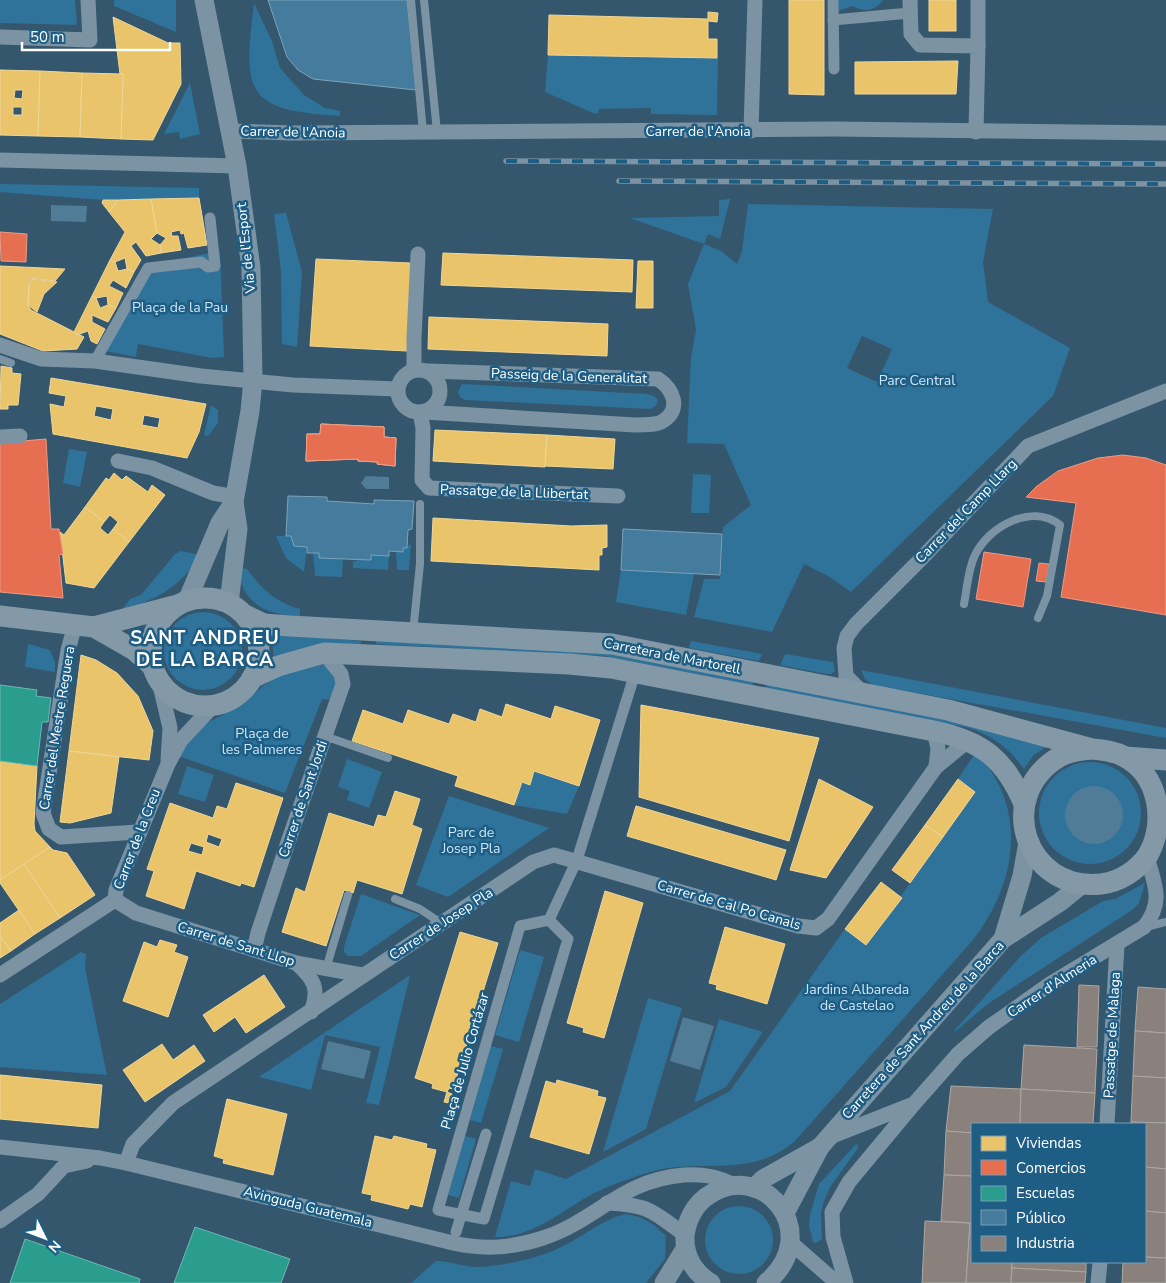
<svg xmlns="http://www.w3.org/2000/svg" width="1166" height="1283" font-family="'Nunito Sans',sans-serif">
  <style>
    .green { fill: #2f729a; fill-rule: evenodd }
    .water { fill: #507c97 }
    .homes { fill: #e9c46a; stroke: #f0d697; fill-rule: evenodd }
    .shops { fill: #e76f51; stroke: #ee9a85 }
    .schools { fill: #2a9d8f; stroke: #6abab1 }
    .public { fill: #457b9d; stroke: #7da3ba }
    .industry { fill: #8a817c; stroke: #ada7a3 }
    .lines { fill: none; stroke-linecap: round; stroke-linejoin: round }
    .service { stroke: #7c93a3; stroke-width: 8 }
    .pedestrian { stroke: #7c93a3; stroke-width: 11 }
    .minor { stroke: #7c93a3; stroke-width: 15 }
    .tertiary { stroke: #7c93a3; stroke-width: 19 }
    .secondary { stroke: #8399a8; stroke-width: 21 }
    .rail-casing { stroke: #7c93a3; stroke-width: 5.5 }
    .rail { stroke: #1e5d84; stroke-width: 4; stroke-dasharray: 11; stroke-linecap: butt }
    .labels { text-anchor: middle; dominant-baseline: central; stroke-width: 5; stroke-linejoin: round; paint-order: stroke }
    .street-label { font-size: 14px; fill: #fff; stroke: #1e5d84 }
    .park-label { font-size: 14px; fill: #cae6f7; stroke: #1e5d84 }
    .district-label { font-size: 19px; font-weight: bold; letter-spacing: 1px; fill: #fff; stroke: #1e5d84 }
  </style>
  <rect width="100%" height="100%" fill="#35576d"/>
  <g class="green">
    <polygon points="0,0 75,0 77,25 0,23"/>
    <polygon points="114,0 176,0 176,32 114,6"/>
    <path d="M835,0h48c-8,11 -19,13 -30,6l-18,6z"/>
    <path d="M254,3l18,38 8,27 24,27 21,13 15,3v5c-95,-5 -97,-23 -86,-113z"/>
    <polygon points="548,55 718,58 717,115 651,114 651,108 599,109 598,114 593,113 545,92"/>
    <polygon points="190,83 200,134 180,139 179,132 164,134"/>
    <polygon points="0,184 199,188 199,198 103,200 0,192"/>
    <path d="M730,199l-10,40 -12,-5 -4,10 17,7 16,13 5,-13 6,-47 245,5 -10,53 5,40 82,46 -17,48 -202,196 -23,-16 -24,-12 -32,68 -78,-15 10,-38h16l3,-52 28,-22 -27,-61 -37,-1 4,-85 5,-28 -8,-46 16,-40 -74,-26 89,-2v-16zM862,336l30,13 -15,33 -30,-14z"/>
    <polygon points="286,213 302,272 297,347 282,344 281,271 274,214"/>
    <polygon points="220,251 224,357 212,358 138,344 136,357 105,351 156,264"/>
    <polygon points="462,384 647,394 654,396 658,400 656,406 650,409 465,400 460,397 458,392"/>
    <polygon points="211,405 218,410 218,423 208,436 204,435"/>
    <polygon points="69,449 87,452 80,487 63,483"/>
    <polygon points="693,474 711,475 709,513 691,513"/>
    <polygon points="276,536 291,536 294,546 307,547 304,572 286,558"/>
    <polygon points="411,544 409,570 397,570 396,551"/>
    <path d="M180,551l21,4c-20,31 -44,45 -79,55l8,-11 11,-4 34,-41z"/>
    <polygon points="313,553 319,553 319,558 343,558 342,577 315,576"/>
    <polygon points="371,555 389,556 388,570 353,568 353,562"/>
    <path d="M237,567l10,2c15,20 28,33 53,40v7c-35,-1 -57,-12 -63,-49z"/>
    <polygon points="621,570 694,574 686,615 616,602"/>
    <circle cx="203" cy="651" r="39"/>
    <polygon points="271,634 361,641 361,649 274,660"/>
    <polygon points="376,638 584,648 756,679 752,685 604,656 376,644"/>
    <polygon points="691,641 762,654 759,661 689,648"/>
    <polygon points="28,644 50,650 55,662 55,672 25,667"/>
    <polygon points="785,654 833,662 835,671 831,674 826,674 780,665"/>
    <polygon points="315,663 326,665 336,673 336,684 329,700 322,699 285,793 178,756 185,745 207,723 243,704 264,685 282,674"/>
    <polygon points="861,670 1166,728 1166,738 873,685 865,679"/>
    <path d="M769,681l155,31 123,34 -14,10 -9,13c-15,-21 -31,-33 -55,-41l-204,-40z"/>
    <path d="M976,752c53,56 41,131 -3,188l-178,201c-47,40 -95,15 -148,32 -20,6 -42,14 -60,24 -29,17 -57,41 -92,40l16,-56 19,5 5,-17 31,10 164,-88 115,-162 21,16 109,-153 -17,-13z"/>
    <polygon points="347,759 382,772 369,808 347,800 350,791 338,787"/>
    <circle cx="1090" cy="813" r="51"/>
    <polygon points="187,766 214,775 205,802 178,794"/>
    <polygon points="534,771 579,786 567,814 514,805 522,782 530,784"/>
    <polygon points="449,796 549,828 448,897 416,885"/>
    <polygon points="1145,883 1139,903 1132,910 986,1005 956,1031 954,1031 1021,956 1041,938 1103,901 1115,899"/>
    <polygon points="361,894 420,915 361,956 348,956 344,952 344,947"/>
    <polygon points="520,950 544,957 519,1042 495,1035"/>
    <polygon points="81,952 86,954 85,968 107,1075 0,1067 0,1004"/>
    <polygon points="410,975 379,1105 366,1103 380,1047 325,1035 311,1090 259,1077"/>
    <polygon points="648,998 682,1008 646,1129 603,1152"/>
    <polygon points="719,1019 763,1032 726,1087 694,1103"/>
    <polygon points="491,1046 503,1049 481,1123 470,1120"/>
    <polygon points="465,1136 476,1139 459,1198 448,1195"/>
    <polygon points="857,1143 858,1148 830,1187 824,1201 821,1214 822,1239 816,1243 813,1242 809,1226 810,1215 819,1184"/>
    <circle cx="739" cy="1240" r="34"/>
    <path d="M625,1214c18,2 28,9 41,22l-1,23 -19,24h-235l25,-22c14,0 26,5 38,6 23,0 62,-8 83,-18 23,-10 42,-28 68,-35z"/>
  </g>
  <g class="water">
    <polygon points="51,205 87,206 86,222 51,221"/>
    <polygon points="366,476 389,477 389,489 366,489 361,483"/>
    <circle cx="1094" cy="815" r="29"/>
    <polygon points="683,1017 714,1026 700,1070 670,1061"/>
    <polygon points="328,1041 371,1051 364,1079 321,1069"/>
  </g>
  <g class="homes">
    <polygon points="789,0 824,0 824,95 789,94"/>
    <rect x="929" y="0" width="27" height="31"/>
    <polygon points="708,12 718,13 717,22 708,21 708,39 717,39 717,58 548,55 549,15 708,19"/>
    <polygon points="113,17 168,43 180,43 181,84 153,140 121,139 123,74 120,74"/>
    <polygon points="958,61 956,94 855,94 855,62"/>
    <path d="M0,70l40,1 -2,65 -38,-1zM15,90h8l-1,9 -8,-1zM13,107h9v8h-9z"/>
    <polygon points="40,71 82,73 80,137 38,136"/>
    <polygon points="82,73 123,74 121,139 80,137"/>
    <polygon points="199,198 207,245 188,248 184,233 181,234 180,230 171,232 172,236 178,236 181,250 161,253 160,245 166,238 157,233 151,199"/>
    <polygon points="151,199 157,233 151,239 160,245 161,253 146,256 136,242 131,246 141,260 134,272 127,269 125,258 115,262 110,260 125,232 109,212 118,200"/>
    <polygon points="103,200 118,200 109,212 102,203"/>
    <polygon points="443,253 633,260 632,292 441,285"/>
    <polygon points="316,259 411,263 407,351 310,346"/>
    <polygon points="110,260 115,262 118,271 127,269 134,272 126,288 113,280 109,286 123,293 116,308 108,305 107,296 96,298 92,296"/>
    <polygon points="638,261 653,261 653,308 636,308"/>
    <polygon points="0,266 65,269 55,281 29,278 28,305 31,310 84,337 77,349 43,351 0,334"/>
    <polygon points="30,279 57,282 44,294 37,312 28,305"/>
    <polygon points="92,296 96,298 100,308 108,305 116,308 108,322 92,315 92,322 105,329 97,344 91,341 88,331 77,335 74,332"/>
    <polygon points="429,317 608,324 607,356 428,349"/>
    <polygon points="1,366 12,368 12,373 21,374 18,405 8,405 8,409 0,409"/>
    <path d="M51,378l155,26 -7,28 -12,26 -134,-24 -3,-30 14,3 2,-11 -17,-3zM96,406l17,3 -2,11 -17,-4zM144,415l16,3 -2,10 -16,-3z"/>
    <polygon points="321,424 384,427 384,437 396,438 395,466 377,464 378,462 358,461 358,459 306,461 307,434 320,434"/>
    <polygon points="435,430 547,435 545,467 433,461"/>
    <polygon points="547,435 615,439 613,469 545,466"/>
    <polygon points="114,473 122,480 126,476 148,492 152,485 165,495 129,542 113,529 118,522 110,515 104,522 85,507 106,478 109,480"/>
    <polygon points="85,507 104,522 100,528 108,535 113,529 129,542 94,588 66,583 60,532 64,535"/>
    <polygon points="433,518 571,526 607,525 607,547 602,548 602,555 599,555 599,570 431,561"/>
    <polygon points="81,655 96,660 117,673 138,696 153,731 149,760 69,751"/>
    <polygon points="506,704 551,719 555,706 600,720 579,786 534,771 530,785 522,782 514,805 455,786 458,776 352,741 363,710 403,724 408,710 449,724 453,714 476,722 480,709 502,717"/>
    <polygon points="641,705 819,738 789,841 639,797"/>
    <polygon points="69,751 119,757 111,813 70,823 60,822"/>
    <polygon points="0,761 37,766 34,824 35,831 50,847 0,880"/>
    <polygon points="819,779 873,807 826,878 790,870"/>
    <polygon points="958,779 975,792 943,837 925,825"/>
    <path d="M236,783l47,15 -29,89 -13,-4 -1,3 -44,-15 -12,38 -38,-13 8,-25 -7,-2 23,-66 43,15 4,-12 10,3zM208,834l14,5 -3,8 -13,-5zM191,843l13,4 -2,8 -14,-4z"/>
    <polygon points="395,791 420,799 412,825 422,829 402,894 357,880 353,893 344,890 326,946 282,932 296,888 305,892 329,813 374,827 378,815 386,817"/>
    <polygon points="636,806 786,850 776,880 627,836"/>
    <polygon points="925,825 943,837 910,883 892,870"/>
    <polygon points="50,847 53,850 67,853 95,895 60,918 24,864"/>
    <polygon points="24,864 60,918 35,934 0,883 0,880"/>
    <polygon points="881,882 902,898 866,945 845,929"/>
    <polygon points="605,891 643,903 604,1038 583,1032 584,1028 567,1023"/>
    <polygon points="19,910 35,934 11,951 0,936 0,923"/>
    <polygon points="725,927 785,944 767,1004 716,989 717,985 709,983"/>
    <polygon points="460,932 498,943 453,1089 449,1088 447,1092 432,1088 433,1084 415,1078"/>
    <polygon points="0,936 11,951 0,958"/>
    <polygon points="160,940 177,945 174,952 188,957 168,1017 123,1001 144,942 157,947"/>
    <polygon points="264,975 285,1007 246,1033 235,1017 214,1032 203,1015"/>
    <polygon points="162,1044 173,1060 194,1045 205,1061 145,1102 123,1070"/>
    <polygon points="0,1075 102,1085 98,1128 0,1119"/>
    <polygon points="557,1080 598,1091 597,1096 606,1098 589,1154 530,1137 546,1081 556,1084"/>
    <polygon points="447,1092 452,1094 449,1103 444,1102"/>
    <polygon points="227,1099 287,1114 273,1175 223,1163 224,1159 214,1156"/>
    <polygon points="375,1136 392,1140 394,1136 427,1144 426,1148 436,1150 422,1207 410,1204 408,1209 371,1200 372,1195 362,1193"/>
  </g>
  <g class="shops">
    <polygon points="0,232 27,234 26,262 1,261"/>
    <polygon points="321,424 384,427 384,437 396,438 395,466 377,464 378,462 358,461 358,459 306,461 307,434 320,434"/>
    <polygon points="46,439 51,529 59,529 63,554 59,555 63,598 0,592 0,443"/>
    <polygon points="1123,455 1146,458 1166,465 1166,615 1061,597 1076,503 1026,497 1037,486 1058,471 1098,458"/>
    <polygon points="984,552 1031,559 1023,607 976,599"/>
    <polygon points="1039,563 1049,564 1046,582 1036,581"/>
  </g>
  <g class="schools">
    <polygon points="0,685 37,690 36,696 51,698 48,722 42,722 37,766 0,761"/>
    <polygon points="195,1227 290,1259 281,1283 174,1283"/>
    <polygon points="25,1239 140,1279 139,1283 10,1283"/>
  </g>
  <g class="public">
    <polygon points="268,0 407,0 416,90 313,79 298,70 287,57"/>
    <polygon points="288,496 327,497 327,501 374,504 374,500 414,501 412,529 408,530 407,548 403,548 403,552 389,551 389,556 371,555 371,560 319,558 319,553 307,553 307,547 294,546 291,536 286,536"/>
    <polygon points="623,529 722,534 720,575 621,570"/>
  </g>
  <g class="industry">
    <polygon points="1079,985 1099,986 1097,1047 1077,1047"/>
    <polygon points="1138,987 1166,989 1166,1033 1135,1031"/>
    <polygon points="1135,1031 1166,1033 1166,1078 1133,1076"/>
    <polygon points="1024,1045 1097,1049 1095,1093 1021,1089"/>
    <polygon points="1133,1076 1166,1078 1166,1123 1131,1122"/>
    <polygon points="951,1086 1021,1089 1020,1124 972,1124 972,1133 946,1131"/>
    <polygon points="1021,1089 1095,1093 1093,1124 1020,1124"/>
    <polygon points="1131,1122 1166,1123 1166,1169 1145,1167 1145,1124 1131,1124"/>
    <polygon points="946,1131 972,1133 972,1176 944,1175"/>
    <polygon points="1145,1167 1166,1169 1166,1213 1145,1211"/>
    <polygon points="944,1175 972,1176 972,1223 941,1221"/>
    <polygon points="1145,1211 1166,1213 1166,1258 1145,1257"/>
    <polygon points="925,1221 970,1223 966,1283 922,1283"/>
    <polygon points="970,1223 972,1223 972,1262 1012,1262 1011,1283 966,1283"/>
    <polygon points="1145,1257 1166,1258 1166,1283 1122,1283 1123,1262 1145,1262"/>
    <polygon points="1012,1262 1086,1262 1086,1272 1012,1268"/>
    <polygon points="1012,1268 1086,1272 1085,1283 1011,1283"/>
  </g>
  <g class="lines">
    <g class="service">
      <polyline points="411,0 423,132"/>
      <polyline points="424,0 437,132"/>
      <polyline points="0,359 11,363"/>
      <path d="M964,604c3,-15 4,-35 11,-49 14,-29 57,-52 85,-30l-13,71 -9,22"/>
      <polyline points="413,632 420,564 420,504"/>
      <polyline points="324,738 333,739 388,758"/>
      <polyline points="395,899 420,909 441,923"/>
      <polyline points="1146,927 1166,922"/>
      <polyline points="326,969 348,895"/>
    </g>
    <g class="pedestrian">
      <polyline points="833,0 834,69"/>
      <polyline points="833,20 910,13"/>
      <polyline points="95,361 148,268 201,262 208,267 215,266 210,218"/>
      <polygon points="549,920 568,939 484,1219 438,1210 520,926"/>
      <polyline points="549,920 577,860 635,673"/>
      <polyline points="456,1232 486,1134"/>
    </g>
    <g class="minor">
      <polyline points="910,0 911,34 920,45 978,46 976,132"/>
      <polyline points="978,0 978,46"/>
      <polyline points="0,37 90,40 88,0"/>
      <polyline points="230,131 291,133 835,129 1166,133"/>
      <polyline points="751,131 755,0"/>
      <polyline points="0,160 237,166"/>
      <polyline points="0,345 41,359 95,361 201,376 293,385 397,389"/>
      <circle cx="419" cy="391" r="21"/>
      <polyline points="414,370 414,338 418,254"/>
      <polyline points="420,412 423,428 422,480 429,488 618,496"/>
      <path d="M424,412l211,13c9,-1 21,1 28,-4 19,-12 10,-32 -5,-42l-230,-8"/>
      <polyline points="0,437 20,436"/>
      <polyline points="118,461 152,468 213,493 235,497"/>
      <polyline points="75,625 68,650 43,813 49,829 61,837 138,832"/>
      <polyline points="159,681 170,728 168,760"/>
      <polyline points="864,694 846,676 844,648 847,636 856,624 920,560 1028,446 1166,391"/>
      <polyline points="934,731 938,748 936,767"/>
      <polyline points="115,900 136,913 296,963 362,975"/>
      <polyline points="254,950 258,933 286,848 343,684 341,674 324,653"/>
      <path d="M296,963c18,16 24,25 15,49"/>
      <polyline points="0,975 115,900 116,890 168,764 181,740 213,706"/>
      <polyline points="1107,1124 1117,945"/>
      <polyline points="830,1137 911,1105"/>
      <path d="M0,1147l100,11 26,5 327,80c32,7 59,5 90,-5 53,-17 78,-58 141,-63 19,-1 33,1 50,10"/>
      <polyline points="126,1163 133,1144 173,1103 533,862 554,855 798,926 816,928 828,919 936,767 969,740"/>
      <path d="M607,1203c43,2 45,8 78,32"/>
      <polyline points="0,1221 38,1194 64,1166 87,1161"/>
      <polyline points="790,1242 837,1283"/>
      <path d="M846,1283l-13,-46 -1,-25 17,-30 64,-77 45,-51 31,-27 61,-43 94,-57c20,-25 11,-42 3,-70"/>
      <polyline points="1098,1283 1100,1262"/>
    </g>
    <g class="tertiary">
      <polyline points="204,0 237,166 251,268 253,380 250,411 234,502 238,529 229,603"/>
      <polyline points="187,601 220,523 234,502"/>
      <polyline points="1003,939 1022,876 1028,842"/>
      <polyline points="754,1188 763,1179 820,1147"/>
      <polyline points="785,1213 820,1147 1003,939 1060,902 1081,885"/>
      <polyline points="664,1283 685,1249"/>
      <path d="M711,1283c-17,-10 -27,-27 -26,-47 2,-16 8,-29 21,-39 56,-41 120,36 60,86"/>
    </g>
    <g class="secondary">
      <circle cx="205" cy="652" r="54"/>
      <path d="M245,615l19,9 26,2 322,18 336,66 144,39c11,1 22,2 33,8 35,19 41,66 23,98 -11,16 -29,27 -47,29 -76,8 -107,-88 -42,-127 10,-6 22,-7 33,-8"/>
      <polyline points="0,616 94,627 174,606"/>
      <polyline points="94,627 134,650 151,665"/>
      <path d="M252,678l26,-12 46,-13 245,11 42,4 323,63c48,10 71,28 90,73"/>
      <polyline points="1125,757 1166,760"/>
    </g>
    <defs>
      <g id="rail">
        <polyline points="506,161 1166,164"/>
        <polyline points="619,181 1166,184"/>
      </g>
    </defs>
    <use href="#rail" class="rail-casing"/>
    <use href="#rail" class="rail"/>
  </g>
  <g class="labels">
    <g class="street-label">
      <text x="698" y="131">Carrer de l'Anoia</text>
      <text transform="translate(293 132) rotate(1)">Carrer de l'Anoia</text>
      <text transform="translate(246 248) rotate(-96)">Via de l'Esport</text>
      <text transform="translate(569 376) rotate(2)">Passeig de la Generalitat</text>
      <text transform="translate(514 492) rotate(2)">Passatge de la Llibertat</text>
      <text transform="translate(966 511) rotate(-46)">Carrer del Camp Llarg</text>
      <text transform="translate(672 656) rotate(11)">Carretera de Martorell</text>
      <text transform="translate(57 728) rotate(-81)">Carrer del Mestre Reguera</text>
      <text transform="translate(303 799) rotate(-71)">Carrer de Sant Jordi</text>
      <text transform="translate(137 839) rotate(-69)">Carrer de la Creu</text>
      <text transform="translate(729 905) rotate(16)">Carrer de Cal Po Canals</text>
      <text transform="translate(441 924) rotate(-33)">Carrer de Josep Pla</text>
      <text transform="translate(236 944) rotate(17)">Carrer de Sant Llop</text>
      <text transform="translate(1052 986) rotate(-33)">Carrer d'Almeria</text>
      <text transform="translate(923 1030) rotate(-48)">Carretera de Sant Andreu de la Barca</text>
      <text transform="translate(1112 1035) rotate(-87)">Passatge de Màlaga</text>
      <text transform="translate(465 1061) rotate(-74)">Plaça de Julio Cortázar</text>
      <text transform="translate(308 1207) rotate(14)">Avinguda Guatemala</text>
    </g>
    <g class="park-label">
      <text x="180" y="307">Plaça de la Pau</text>
      <text x="917" y="380">Parc Central</text>
      <text x="262" y="733">Plaça de<tspan x="262" dy="16">les Palmeres</tspan></text>
      <text x="471" y="832">Parc de<tspan x="471" dy="16">Josep Pla</tspan></text>
      <text x="857" y="989">Jardins Albareda<tspan x="857" dy="16">de Castelao</tspan></text>
    </g>
    <g class="district-label">
      <text x="205" y="638">SANT ANDREU<tspan x="205" dy="22">DE LA BARCA</tspan></text>
    </g>
  </g>
  <rect x="971" y="1123" width="175" height="140" fill="#1e5d84" stroke="#789eb5"/>
  <rect x="981" y="1136" width="25" height="15" fill="#e9c46a" stroke="#789eb5"/>
  <text x="1016" y="1148" font-size="15" fill="#ffffff">Viviendas</text>
  <rect x="981" y="1160" width="25" height="15" fill="#e76f51" stroke="#789eb5"/>
  <text x="1016" y="1173" font-size="15" fill="#ffffff">Comercios</text>
  <rect x="981" y="1186" width="25" height="15" fill="#2a9d8f" stroke="#789eb5"/>
  <text x="1016" y="1198" font-size="15" fill="#ffffff">Escuelas</text>
  <rect x="981" y="1210" width="25" height="15" fill="#457b9d" stroke="#789eb5"/>
  <text x="1016" y="1223" font-size="15" fill="#ffffff">Público</text>
  <rect x="981" y="1236" width="25" height="15" fill="#8a817c" stroke="#789eb5"/>
  <text x="1016" y="1248" font-size="15" fill="#ffffff">Industria</text>
  <g transform="translate(45 1238) rotate(132)" stroke="#1e5d84" stroke-width="4" paint-order="stroke">
  <path d="M0-4L9 19L0 12L-9 19Z" fill="#ffffff"/>
  <text y="-8" font-size="14" font-weight="bold" text-anchor="middle" fill="#ffffff">N</text>
  </g>
  <path d="M22 42v8h148v-8" fill="none" stroke="#ffffff" stroke-width="2.5"/>
  <text x="30" y="42" font-size="15" fill="#ffffff" stroke="#1e5d84" stroke-width="4" paint-order="stroke">50 m</text>
</svg>
